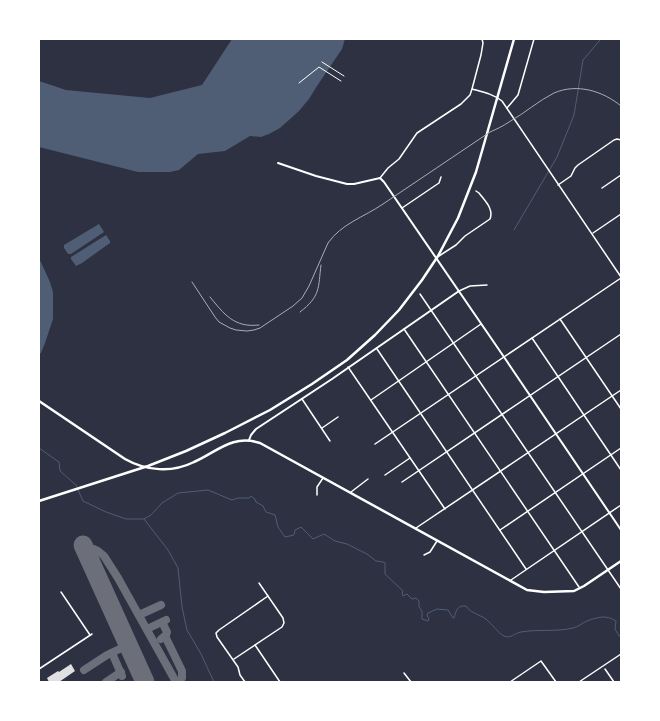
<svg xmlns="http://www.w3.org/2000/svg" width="660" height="721" font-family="Georgia,serif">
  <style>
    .water { fill: #4f5d75 }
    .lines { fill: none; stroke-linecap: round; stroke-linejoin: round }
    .stream { stroke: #4f5d75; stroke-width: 1 }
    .taxiway { stroke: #6c6f7a; stroke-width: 8 }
    .runway { stroke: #6c6f7a; stroke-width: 19 }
    .building { fill: #e0e0e3 }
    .path { stroke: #fff; stroke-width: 1 }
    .minor { stroke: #fff; stroke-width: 1.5 }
    .tertiary { stroke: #fff; stroke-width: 2 }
    .secondary { stroke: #fff; stroke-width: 2.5 }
    .trunk { stroke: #fff; stroke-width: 2.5 }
    .rail { stroke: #abadb3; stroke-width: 1 }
  </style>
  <rect width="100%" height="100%" fill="#2d3142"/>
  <g class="water">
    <polygon points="232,39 345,39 342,49 317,86 309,99 299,111 280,128 269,134 261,137 250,136 225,151 198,154 179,170 170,172 138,172 39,147 39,81 66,90 150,98 202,85"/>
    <polygon points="99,224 104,232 71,254 68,254 64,248 64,245"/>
    <polygon points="106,235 110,241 110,243 82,263 76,266 71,259 71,257"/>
    <polygon points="39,258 50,282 53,292 53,319 45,343 41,353 39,354"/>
  </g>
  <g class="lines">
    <g class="stream">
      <polyline points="514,230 557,157 574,115 583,60 601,39"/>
      <polyline points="39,448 59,462 60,471 76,485 77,487"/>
      <path d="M78,490l5,11 23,11 20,7h18l7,-4 11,-12 16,-10 30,-3 24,10 6,-2h11l2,-2 4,3 1,3 7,4 3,6 9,3 3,12 7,10 9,-2 1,-5 6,-3 12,12 11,-5 11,7 12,3 20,10 9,7 7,1 2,1v11l18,17 -1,3 1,2 4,-2 5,5 4,-1 3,3v6l3,4v8l6,2 1,-3 -2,-2 1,-3 9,-4 11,1 5,8h1c2,-7 3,-13 12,-12 3,6 14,9 20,13 6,5 12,14 18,17 6,3 11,-3 17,-4 18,-3 35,0 52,-4 5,-1 9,-5 14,-7 4,-2 10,-3 15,-4 6,0 9,1 14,4l-1,8 4,7 2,-1"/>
      <polyline points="144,519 168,550 178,568 182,607 187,630 201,654 214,682"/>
    </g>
    <g class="taxiway">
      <polyline points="87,556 88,551 90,550 94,549 98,551 104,556 118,578 176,682"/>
      <polyline points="139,615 161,605"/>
      <polyline points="147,629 166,620"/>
      <polyline points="165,636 182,671 182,678 178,682"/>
      <polyline points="161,639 166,635 167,632 162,622"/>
      <polyline points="112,653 122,676"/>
      <polyline points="84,670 107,655 128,645"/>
      <polyline points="106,682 121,672"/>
    </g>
    <polyline class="runway" points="83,545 145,682"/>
  </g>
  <polygon class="building" points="71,664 75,671 59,682 49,682 47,678 58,671 59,672"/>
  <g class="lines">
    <g class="path">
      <polyline points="322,62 344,76"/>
      <polyline points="299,83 319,67 341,81"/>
    </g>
    <g class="minor">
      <path d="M472,89c11,3 21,5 30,12l119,176"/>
      <polyline points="507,108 518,95 534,39"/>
      <polyline points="380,178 388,168 399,159 417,133 461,104 470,95 472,89 481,55 483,43 482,39"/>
      <polyline points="558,185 571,176 575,168 578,165 614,140 617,139 621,140"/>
      <polyline points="602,188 621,175"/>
      <polyline points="402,208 436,185 439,183 441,177"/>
      <polyline points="593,233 621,214"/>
      <path d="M439,256l17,-11 9,-9 25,-17c4,-10 -5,-18 -11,-26l-3,-2"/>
      <polyline points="459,291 470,286 487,285"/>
      <polyline points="420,294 621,589"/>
      <polyline points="560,319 621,409"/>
      <polyline points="404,329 579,587"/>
      <polyline points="532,338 621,470"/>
      <polyline points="377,349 526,569"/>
      <polyline points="348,367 445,509"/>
      <polyline points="302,399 330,441"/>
      <polyline points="371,400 481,324"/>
      <polyline points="322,428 338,417"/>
      <polyline points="375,444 621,278"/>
      <polyline points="385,475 410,458"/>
      <polyline points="402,482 621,334"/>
      <polyline points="351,492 368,479"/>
      <polyline points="317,495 317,487 323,478"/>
      <polyline points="416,528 621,390"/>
      <polyline points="500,530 621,448"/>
      <polyline points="424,555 430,552 437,541"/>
      <polyline points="511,580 621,505"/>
      <polyline points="61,592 90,635"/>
      <polyline points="255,645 280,682"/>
      <polyline points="234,659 282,627 284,623 283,618 259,583"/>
      <polyline points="39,669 92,634"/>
      <polyline points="605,669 614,682"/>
      <polyline points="404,673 411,682"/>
      <polyline points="245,682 240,675 238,667 217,637 216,633 219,630 268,596"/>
      <polyline points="510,682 541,661 556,682"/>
      <polyline points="579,682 621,654"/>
    </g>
    <g class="tertiary">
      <polyline points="278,163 316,176 347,184 354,184 380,178 384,182 504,357 621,530"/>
      <polyline points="249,440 251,435 256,429 332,379 459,291"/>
    </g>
    <path class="secondary" d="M39,401l86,58c21,12 47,14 69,3 23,-10 38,-28 66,-19l267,147 17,2 30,-1 10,-5 37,-25"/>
    <polyline class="trunk" points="39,501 148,466 186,451 225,433 270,410 312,384 347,360 375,335 399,310 422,280 438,256 458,218 476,172 514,39"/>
    <g class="rail">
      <path d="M192,282l23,35 4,5 11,6 6,2 11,1 7,-1 6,-2 33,-22 9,-8 7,-12 19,-43c13,-19 36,-26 55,-39 36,-24 71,-48 107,-72 7,-3 13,-6 19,-10 16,-9 29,-21 45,-29 23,-10 49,-2 67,13"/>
      <path d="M210,297c14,17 24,31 49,28"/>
      <path d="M300,312c21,-16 18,-24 21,-47"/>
    </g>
  </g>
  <rect width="660" height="721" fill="none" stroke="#ffffff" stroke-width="80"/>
</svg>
